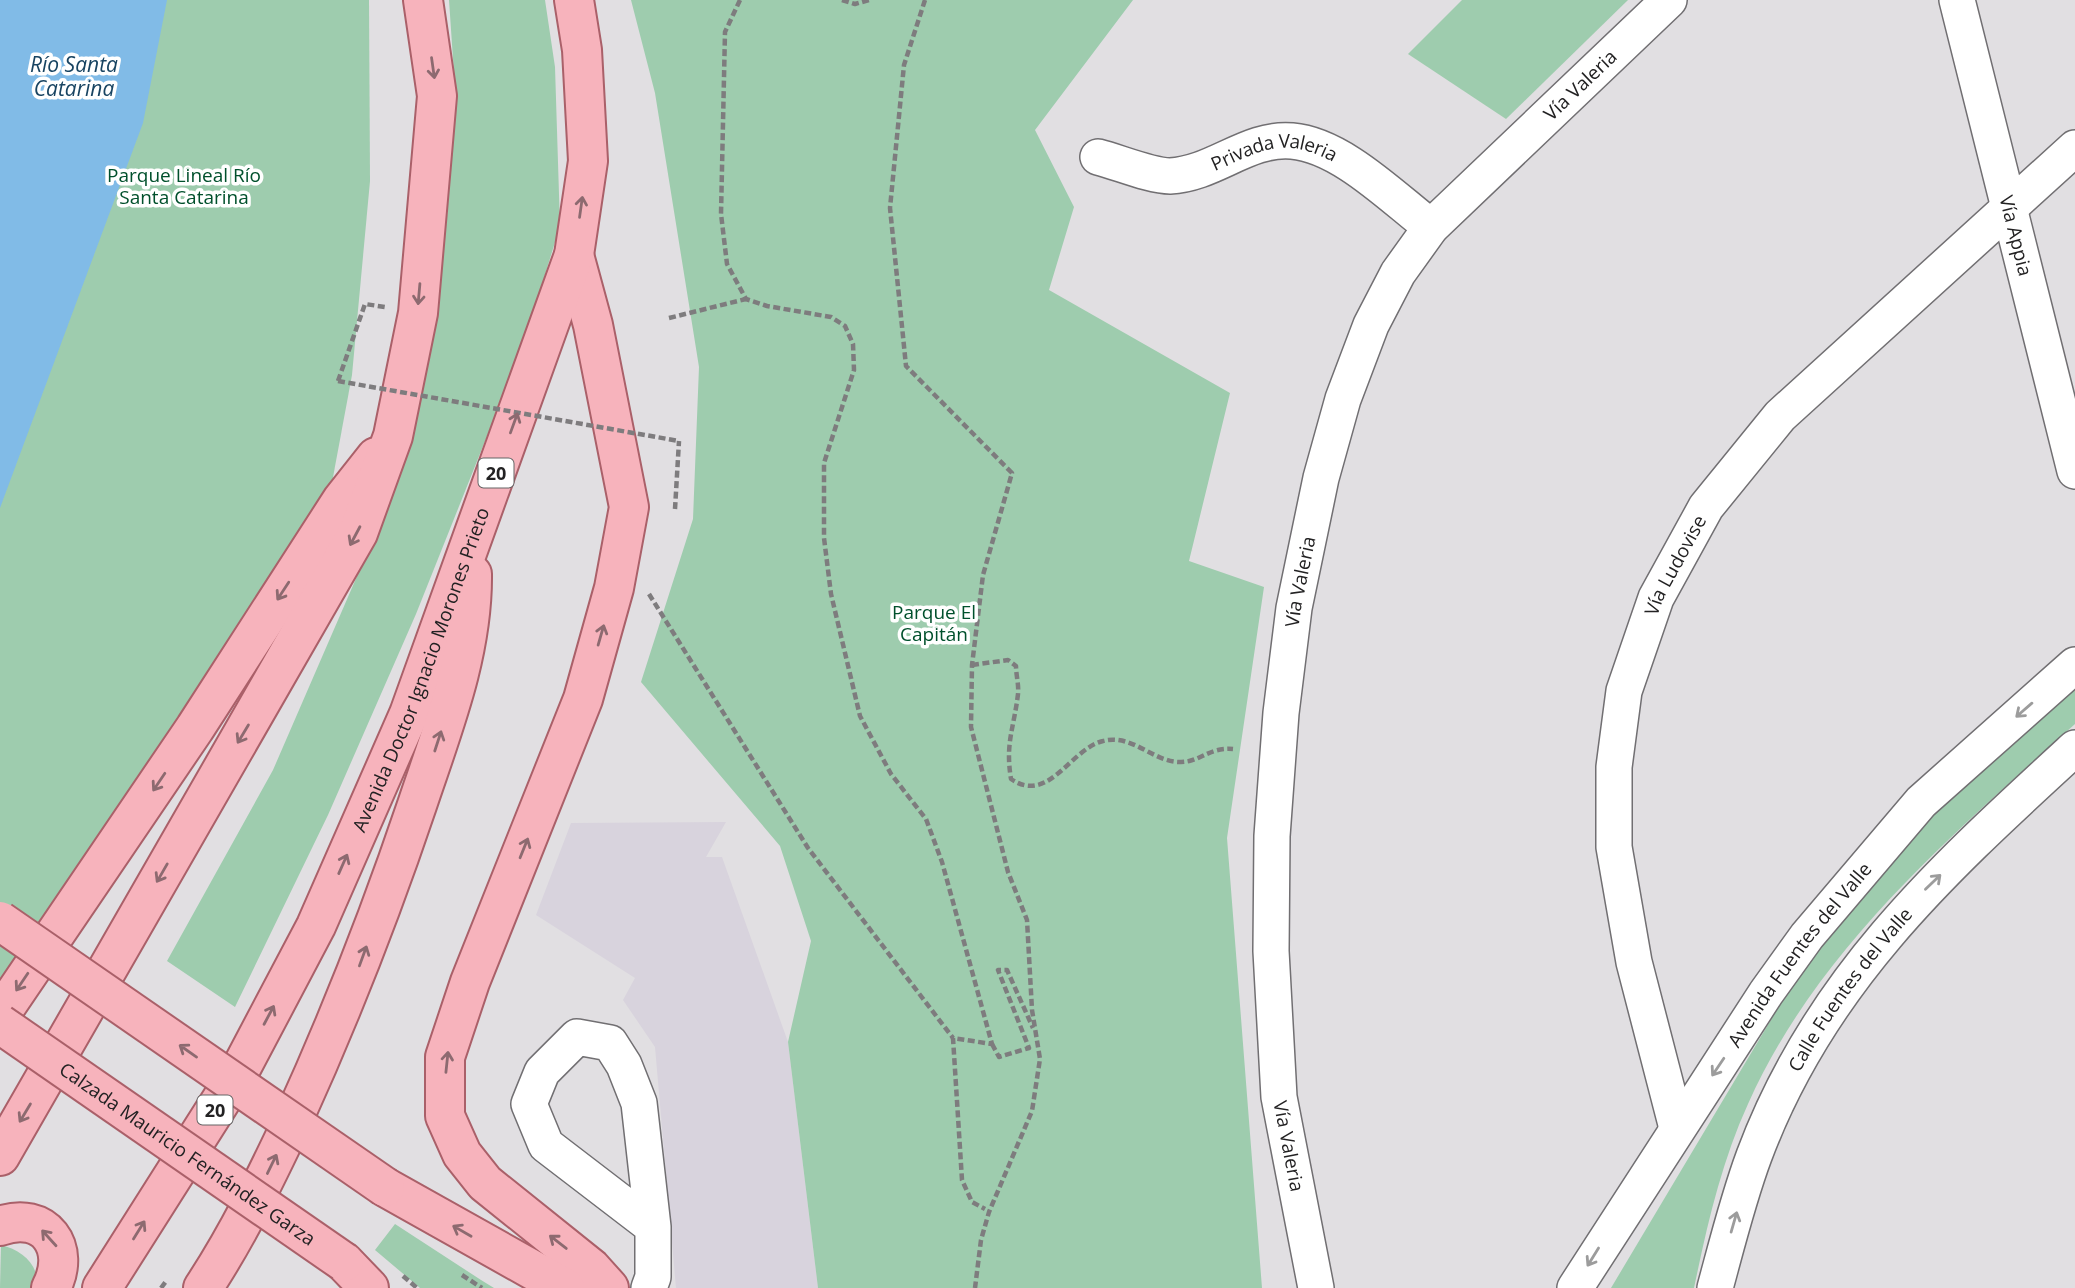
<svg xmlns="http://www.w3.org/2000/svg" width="2075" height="1288" font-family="'Open Sans',sans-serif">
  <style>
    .built { fill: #d8d3dd }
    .green { fill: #9eccae }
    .water { fill: #81bbe7 }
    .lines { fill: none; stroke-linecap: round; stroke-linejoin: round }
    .minor-casing { stroke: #716f72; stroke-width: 38 }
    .major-casing { stroke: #aa6069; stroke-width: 42 }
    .path { stroke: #7e7c7e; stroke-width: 4.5; stroke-dasharray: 7 3.5; stroke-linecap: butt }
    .minor { stroke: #fff; stroke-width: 35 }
    .major { stroke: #f7b3bc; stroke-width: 38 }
    .major-bridge-casing { stroke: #aa6069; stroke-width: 42; stroke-linecap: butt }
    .path-bridge { stroke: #7e7c7e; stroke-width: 4.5; stroke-dasharray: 7 3.5; stroke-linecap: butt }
    .major-bridge { stroke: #f7b3bc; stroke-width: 38 }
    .oneway { stroke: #8d6a70 }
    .oneway2 { stroke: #9c9c9c }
    .labels { text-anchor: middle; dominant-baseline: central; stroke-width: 7; stroke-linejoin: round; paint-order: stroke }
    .shield { fill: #fff; stroke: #656465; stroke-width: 2 }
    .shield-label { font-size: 18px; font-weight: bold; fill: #232223 }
    .street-label { font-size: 19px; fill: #232223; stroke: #fff }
    .park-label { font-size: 19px; fill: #00502c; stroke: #fff }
    .water-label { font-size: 21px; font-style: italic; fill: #184462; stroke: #fff }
  </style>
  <rect width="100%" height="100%" fill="#e1dfe2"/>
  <polygon class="built" points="726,822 706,857 722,857 788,1042 818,1288 676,1288 655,1047 623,1000 635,978 536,915 571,823"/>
  <g class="green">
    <polygon points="0,0 369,0 370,181 352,375 331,488 0,1042"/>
    <polygon points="449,0 545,0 555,67 560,226 523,346 416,614 328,815 235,1007 167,961 273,770 361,567 405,441 433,330 447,216 456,103"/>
    <polygon points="631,0 1133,0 1035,130 1074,207 1049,290 1230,393 1189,561 1264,587 1227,838 1262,1288 818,1288 788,1042 811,941 780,846 641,682 693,519 699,367 655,93"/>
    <polygon points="1462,0 1628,0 1506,119 1408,54"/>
    <path d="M2075,682v42c-123,111 -258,225 -327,380 -27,59 -41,122 -54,184h-83l195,-327 123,-142z"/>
    <polygon points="395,1224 481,1280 494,1288 420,1288 375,1250"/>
    <path d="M1,1245c21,5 39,20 36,43h-37z"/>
  </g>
  <polygon class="water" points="0,0 167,0 143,123 0,508"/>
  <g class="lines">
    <defs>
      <g id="minor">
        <path id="s1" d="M1957,0l118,471"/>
        <path id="s2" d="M1098,157c20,5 53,19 72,19 44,-2 78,-39 122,-35 49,4 101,57 139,86"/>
        <path id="s3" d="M1677,1128l-43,-166 -20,-115v-80l10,-76 32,-93 50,-91 74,-91 295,-268"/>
        <polyline points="649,1288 653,1277 653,1227 639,1103 624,1065 610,1043 577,1037 542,1072 529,1104 546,1145 653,1227"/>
        <path id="s4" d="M1316,1288l-37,-191 -8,-146 1,-115 9,-123 13,-105 27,-130 22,-79 28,-74 27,-52 33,-46 238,-227"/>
        <path id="s5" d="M1575,1288l191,-295 41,-57 114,-134 154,-137"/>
        <path id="s6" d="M1715,1288c12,-44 23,-89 39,-132 65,-175 188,-286 321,-408"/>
      </g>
      <g id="major">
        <polyline points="574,255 593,325 629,507 614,588 583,699 470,982 445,1057 445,1116 462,1154 485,1183 591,1268 609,1288"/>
        <polyline points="0,1015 195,728 342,500 376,457"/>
        <polyline points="0,1156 358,533 393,436 418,313 437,96 423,0"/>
        <polyline points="385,1187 565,1288"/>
        <path d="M0,1226c45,-16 72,22 51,62"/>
        <polyline points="344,1262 369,1288"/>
        <path id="s7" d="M102,1288l137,-216 77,-146 93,-212 165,-459 14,-94 -6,-111 -8,-50"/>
        <path d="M203,1288c35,-53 63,-111 90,-168 47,-103 88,-208 124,-315 25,-75 56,-151 55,-231"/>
      </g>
    </defs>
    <use href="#minor" class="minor-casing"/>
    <use href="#major" class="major-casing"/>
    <g class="path">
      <polyline points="740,0 725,32 721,214 727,264 746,299 767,306 831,317 845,326 853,344 854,370 824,463 824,538 831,594 860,716 891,774 926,819 942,862 992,1044 953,1038 962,1180 972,1202 985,1209"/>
      <polyline points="842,0 855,4 869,0"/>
      <polyline points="925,0 904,65 890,208 906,366 1012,473 983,575 972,665 971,727 1008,872 1027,920 1032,1010 1040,1059 1032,1111 989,1212 981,1240 975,1288"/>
      <polyline points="669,318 746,299"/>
      <polyline points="338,381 365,304 385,307"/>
      <polyline points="675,509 679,441"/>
      <polyline points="649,594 808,848 953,1038"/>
      <path d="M972,665l36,-5 8,6c0,9 3,19 2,28 -4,34 -13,49 -7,85 38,26 59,-30 92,-38 29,-8 51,22 78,21 19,0 28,-15 52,-13"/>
      <polyline points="992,1044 999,1057 1029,1048 998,970 1007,970 1033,1028"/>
      <polyline points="462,1275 482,1288"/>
      <polyline points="403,1276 417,1288"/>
      <polyline points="161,1288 167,1280"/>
    </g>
    <use href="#minor" class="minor"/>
    <use href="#major" class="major"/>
    <defs>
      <g id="major-bridge">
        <polyline points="0,921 385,1187"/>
        <path id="s8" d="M0,1024l344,238"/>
      </g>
    </defs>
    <use href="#major-bridge" class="major-bridge-casing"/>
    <polyline class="path-bridge" points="338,381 679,441"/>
    <use href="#major-bridge" class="major-bridge"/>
  </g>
  <defs><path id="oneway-shaft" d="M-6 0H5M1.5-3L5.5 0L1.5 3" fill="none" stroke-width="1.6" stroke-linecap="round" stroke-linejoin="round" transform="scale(1.75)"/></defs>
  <g class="oneway">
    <use href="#oneway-shaft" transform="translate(433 68) rotate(82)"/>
    <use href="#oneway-shaft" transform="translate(581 207) rotate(-82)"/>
    <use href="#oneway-shaft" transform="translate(419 294) rotate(95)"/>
    <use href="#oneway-shaft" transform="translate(514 423) rotate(-70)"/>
    <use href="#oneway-shaft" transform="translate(355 536) rotate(118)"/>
    <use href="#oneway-shaft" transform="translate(283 591) rotate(123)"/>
    <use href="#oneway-shaft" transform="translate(601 635) rotate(-74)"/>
    <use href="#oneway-shaft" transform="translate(243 734) rotate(121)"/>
    <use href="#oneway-shaft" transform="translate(438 741) rotate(-72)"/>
    <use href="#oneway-shaft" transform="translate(159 782) rotate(124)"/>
    <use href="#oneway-shaft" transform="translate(524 848) rotate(-68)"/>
    <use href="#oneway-shaft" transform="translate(343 864) rotate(-66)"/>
    <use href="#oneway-shaft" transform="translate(162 873) rotate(120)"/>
    <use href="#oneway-shaft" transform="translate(363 956) rotate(-70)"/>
    <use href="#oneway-shaft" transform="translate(22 982) rotate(124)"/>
    <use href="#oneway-shaft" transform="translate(269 1015) rotate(-62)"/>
    <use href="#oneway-shaft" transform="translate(188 1051) rotate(-145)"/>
    <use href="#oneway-shaft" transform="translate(447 1062) rotate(-84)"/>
    <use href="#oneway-shaft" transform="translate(25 1113) rotate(121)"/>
    <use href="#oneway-shaft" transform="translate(272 1164) rotate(-64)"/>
    <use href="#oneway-shaft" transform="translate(139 1230) rotate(-58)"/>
    <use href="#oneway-shaft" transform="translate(462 1231) rotate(-150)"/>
    <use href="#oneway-shaft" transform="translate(49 1238) rotate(-132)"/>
    <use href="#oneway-shaft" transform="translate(558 1242) rotate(-142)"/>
  </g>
  <g class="oneway2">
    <use href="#oneway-shaft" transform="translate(2024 710) rotate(139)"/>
    <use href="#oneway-shaft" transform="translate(1933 882) rotate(-44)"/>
    <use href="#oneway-shaft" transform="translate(1718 1067) rotate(124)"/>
    <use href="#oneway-shaft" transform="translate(1734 1222) rotate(-74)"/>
    <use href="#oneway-shaft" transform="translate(1593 1257) rotate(122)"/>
  </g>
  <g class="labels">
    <g class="shield">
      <rect x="478.5" y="458.5" width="35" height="29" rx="5"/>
      <rect x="197.5" y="1095.5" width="35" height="29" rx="5"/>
    </g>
    <g class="shield-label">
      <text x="496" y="473">20</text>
      <text x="215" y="1110">20</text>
    </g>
    <g class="street-label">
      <text stroke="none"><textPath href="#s4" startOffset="1300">Vía Valeria</textPath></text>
      <text stroke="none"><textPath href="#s2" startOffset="184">Privada Valeria</textPath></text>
      <text stroke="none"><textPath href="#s1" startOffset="243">Vía Appia</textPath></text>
      <text stroke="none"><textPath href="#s3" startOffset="581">Vía Ludovise</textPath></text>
      <text stroke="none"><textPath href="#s4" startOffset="712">Vía Valeria</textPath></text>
      <text stroke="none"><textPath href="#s7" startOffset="698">Avenida Doctor Ignacio Morones Prieto</textPath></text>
      <text stroke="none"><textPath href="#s5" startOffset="402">Avenida Fuentes del Valle</textPath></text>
      <text stroke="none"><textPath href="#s6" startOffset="331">Calle Fuentes del Valle</textPath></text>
      <text transform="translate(1289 1146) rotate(79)">Vía Valeria</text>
      <text stroke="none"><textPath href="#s8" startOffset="228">Calzada Mauricio Fernández Garza</textPath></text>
    </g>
    <g class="park-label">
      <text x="184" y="175">Parque Lineal Río<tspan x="184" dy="22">Santa Catarina</tspan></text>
      <text x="934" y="612">Parque El<tspan x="934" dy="22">Capitán</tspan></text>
    </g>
    <g class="water-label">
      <text x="74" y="64">Río Santa<tspan x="74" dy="24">Catarina</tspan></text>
    </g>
  </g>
</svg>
